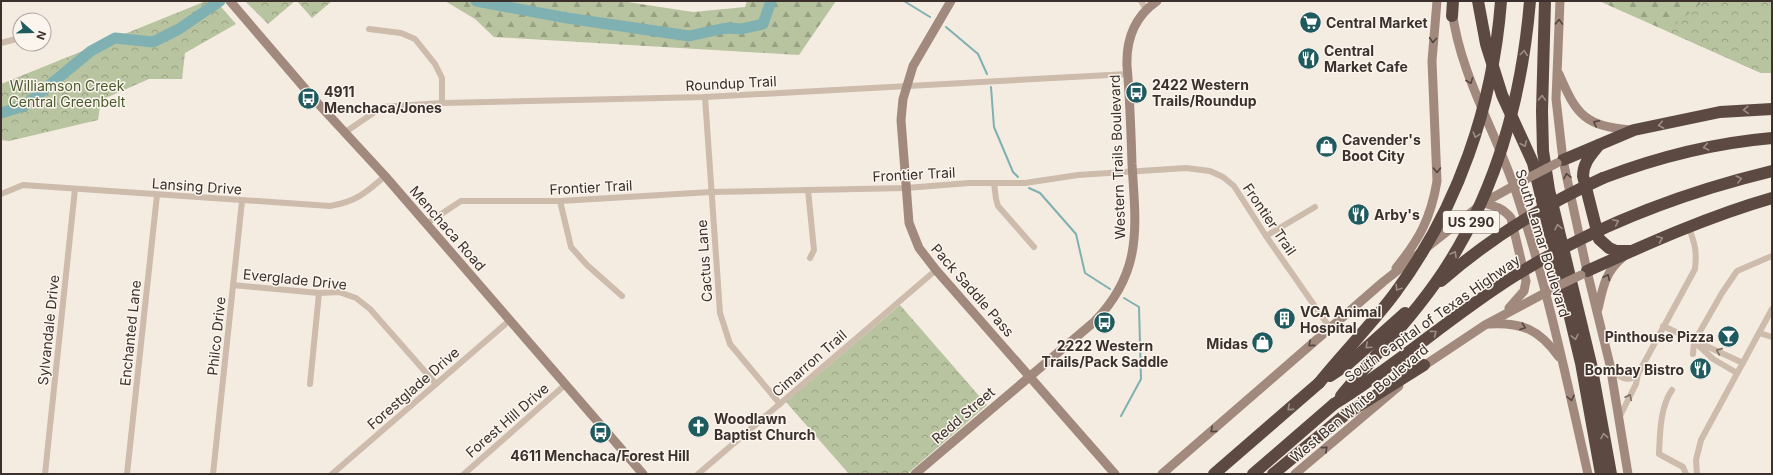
<svg xmlns="http://www.w3.org/2000/svg" width="1773" height="475" font-family="Inter,sans-serif">
  <style>
    .forest { fill: url(#forest-firs) }
    .park { fill: url(#park-crowns) }
    .lines { fill: none; stroke-linecap: round; stroke-linejoin: round }
    .stream { stroke: #7fb0b2; stroke-width: 2 }
    .river { stroke: #7fb0b2; stroke-width: 11 }
    .street { stroke: #cdbbac; stroke-width: 6 }
    .secondary { stroke: #a18a7d; stroke-width: 9 }
    .highway { stroke: #5c4a42; stroke-width: 12 }
    .secondary-bridge { stroke: #a18a7d; stroke-width: 9 }
    .highway-bridge { stroke: #5c4a42; stroke-width: 12 }
    .oneway { stroke: #544640 }
    .oneway2 { stroke: #9c8e87 }
    .oneway3 { stroke: #7d6f65 }
    .labels { text-anchor: middle; dominant-baseline: central; stroke-width: 3; stroke-linejoin: round; paint-order: stroke }
    .shield { fill: #fbf5ee; stroke: #756b66; stroke-width: 1 }
    .shield-label { font-size: 13px; font-weight: bold; fill: #3b302b }
    .poi-label { font-size: 14px; font-weight: bold; fill: #3b302b; stroke: #fbf5ee; text-anchor: start }
    .street-label { font-size: 14px; fill: #3b302b; stroke: #fbf5ee }
    .park-label { font-size: 14px; fill: #4a5a2e; stroke: #fbf5ee }
  </style>
  <defs>
    <pattern id="forest-firs" width="22" height="20" patternUnits="userSpaceOnUse"><rect width="22" height="20" fill="#b8c4a0"/><path d="M5 1l3.5 6h-7zM16 11l3.5 6h-7z" fill="#97a083"/></pattern>
    <pattern id="park-crowns" width="20" height="18" patternUnits="userSpaceOnUse"><rect width="20" height="18" fill="#b8c4a0"/><path d="M2 6a3 3 0 1 1 6 0M12 15a3 3 0 1 1 6 0" fill="none" stroke="#97a083"/></pattern>
  </defs>
  <rect width="100%" height="100%" fill="#f4ebe1"/>
  <g class="forest">
    <polygon points="445,1 621,1 693,12 745,7 747,1 836,1 799,55 494,37 475,19"/>
    <polygon points="1599,1 1772,1 1772,73 1761,73"/>
  </g>
  <g class="park">
    <polygon points="206,1 216,1 236,24 185,53 182,79 149,79 101,100 98,120 9,141 1,140 1,84"/>
    <polygon points="245,1 295,1 268,24"/>
    <polygon points="297,1 332,1 312,18"/>
    <polygon points="1704,1 1772,1 1772,72 1761,73 1667,31"/>
    <polygon points="900,305 987,405 907,474 849,474 786,402"/>
  </g>
  <g class="lines">
    <g class="stream">
      <polyline points="904,1 930,17"/>
      <polyline points="946,27 978,54 987,74"/>
      <polyline points="991,87 994,127 1013,172 1018,177"/>
      <polyline points="1029,188 1040,193 1076,234 1085,273 1110,289"/>
      <polyline points="1121,416 1141,379 1139,307 1124,298"/>
    </g>
    <g class="river">
      <polyline points="476,1 567,18 689,36 721,29 729,28 741,29 763,24 771,1"/>
      <polyline points="1,113 24,106 91,51 115,38 153,42 179,29 220,1"/>
    </g>
    <g class="street">
      <polyline points="1141,1 1146,9"/>
      <polyline points="369,29 401,33 415,39 435,64 442,78 442,103"/>
      <polyline points="1,43 20,38"/>
      <polyline points="705,97 720,313 730,344 780,404"/>
      <polyline points="344,133 382,107 442,103 705,97 1128,74"/>
      <polyline points="994,183 996,199 998,206 1034,247"/>
      <polyline points="808,190 814,250 810,258"/>
      <path d="M1,194l22,-9 307,21c25,-4 36,-13 55,-30"/>
      <polyline points="560,201 571,247 587,265 622,296"/>
      <polyline points="426,224 461,201 560,201 711,192 906,188 969,183 1025,183 1078,175 1186,168 1210,171 1223,177 1234,186 1266,236 1330,328"/>
      <polyline points="1266,236 1315,207"/>
      <polyline points="233,285 319,293 339,292 356,298 370,309 436,384"/>
      <polyline points="1663,326 1743,363"/>
      <polyline points="1759,333 1772,337"/>
      <polyline points="1697,344 1713,359 1737,373"/>
      <polyline points="1693,354 1694,342 1722,293 1737,271 1772,256"/>
      <path d="M1612,368c6,10 16,15 26,6"/>
      <polyline points="310,384 319,293"/>
      <path d="M1672,390c-12,17 -12,43 -13,64l24,13 3,7"/>
      <path d="M1619,418l17,-34 2,-10 57,-105c2,-18 0,-25 -6,-41"/>
      <polyline points="45,474 75,189"/>
      <polyline points="127,474 157,195"/>
      <polyline points="213,474 242,201"/>
      <polyline points="332,474 510,320"/>
      <polyline points="464,474 566,384"/>
      <polyline points="698,474 936,270"/>
      <polyline points="1697,474 1696,460 1701,440 1772,309"/>
    </g>
    <g class="secondary">
      <polyline points="230,1 313,98 385,176 643,474"/>
      <polyline points="951,1 913,66 903,99 901,120 909,223 919,248 936,270 1115,474"/>
      <polyline points="1560,1 1556,99 1563,160 1587,271 1610,365 1628,474"/>
      <path d="M1452,10c8,66 45,123 65,185 30,91 50,186 71,279"/>
      <path d="M1559,74c18,42 26,52 73,56"/>
      <path d="M1483,203c12,3 20,5 28,15l15,63 -2,10 -15,17"/>
      <path d="M1396,268c23,-28 35,-50 41,-87l-5,-120 5,-60"/>
      <path d="M1598,309c5,-22 7,-37 25,-52"/>
      <path d="M1488,324c34,-2 51,5 71,33"/>
      <polyline points="1419,369 1485,325 1560,285"/>
      <path d="M915,474l179,-152c49,-50 42,-94 38,-158 -1,-33 -2,-65 -5,-98 -1,-26 7,-49 30,-65"/>
      <polyline points="1162,474 1383,282 1483,203 1526,179"/>
      <polyline points="1295,474 1399,386"/>
    </g>
    <g class="highway">
      <polyline points="1478,1 1486,44 1502,95 1533,163 1581,363 1601,474"/>
      <polyline points="1545,1 1542,111 1543,151 1549,190 1591,364 1611,474"/>
      <polyline points="1452,16 1453,1"/>
      <path d="M1599,145c-8,10 -16,18 -16,31l16,63 10,9 7,3h14"/>
      <polyline points="1563,160 1634,130 1720,112 1772,109"/>
      <path d="M1603,178c55,-21 111,-35 169,-40"/>
      <path d="M1587,271c60,-27 122,-55 185,-73"/>
      <polyline points="1214,474 1319,383"/>
      <polyline points="1253,474 1334,404"/>
      <polyline points="1273,474 1346,414 1424,365"/>
    </g>
    <g class="secondary-bridge">
      <polyline points="1526,179 1557,163"/>
      <polyline points="1560,285 1581,275"/>
    </g>
    <g class="highway-bridge">
      <path d="M1441,281c49,-43 103,-76 162,-103"/>
      <polyline points="1330,376 1348,364 1405,313"/>
      <path d="M1319,383c25,-31 53,-59 76,-90 63,-85 98,-187 106,-292"/>
      <path d="M1341,396c34,-41 72,-79 102,-124 53,-80 79,-176 87,-271"/>
      <path d="M1334,404c62,-38 117,-88 179,-127 79,-50 168,-84 259,-106"/>
    </g>
  </g>
  <defs><path id="oneway-chevron" d="M-2-3.5L2.5 0L-2 3.5" fill="none" stroke-width="1.6" stroke-linecap="round" stroke-linejoin="round"/></defs>
  <g class="oneway">
    <use href="#oneway-chevron" transform="translate(1559 22) rotate(-88)"/>
    <use href="#oneway-chevron" transform="translate(1433 40) rotate(94)"/>
    <use href="#oneway-chevron" transform="translate(1470 81) rotate(68)"/>
    <use href="#oneway-chevron" transform="translate(1596 123) rotate(-153)"/>
    <use href="#oneway-chevron" transform="translate(1437 170) rotate(90)"/>
    <use href="#oneway-chevron" transform="translate(1567 176) rotate(-102)"/>
    <use href="#oneway-chevron" transform="translate(1607 277) rotate(-66)"/>
    <use href="#oneway-chevron" transform="translate(1523 327) rotate(20)"/>
    <use href="#oneway-chevron" transform="translate(1311 344) rotate(139)"/>
    <use href="#oneway-chevron" transform="translate(1571 398) rotate(77)"/>
    <use href="#oneway-chevron" transform="translate(1213 430) rotate(139)"/>
    <use href="#oneway-chevron" transform="translate(1325 449) rotate(-40)"/>
  </g>
  <g class="oneway2">
    <use href="#oneway-chevron" transform="translate(1524 53) rotate(-82)"/>
    <use href="#oneway-chevron" transform="translate(1542 98) rotate(-88)"/>
    <use href="#oneway-chevron" transform="translate(1746 110) rotate(176)"/>
    <use href="#oneway-chevron" transform="translate(1661 125) rotate(169)"/>
    <use href="#oneway-chevron" transform="translate(1476 135) rotate(107)"/>
    <use href="#oneway-chevron" transform="translate(1524 144) rotate(67)"/>
    <use href="#oneway-chevron" transform="translate(1706 147) rotate(168)"/>
    <use href="#oneway-chevron" transform="translate(1739 179) rotate(-14)"/>
    <use href="#oneway-chevron" transform="translate(1616 222) rotate(-26)"/>
    <use href="#oneway-chevron" transform="translate(1558 227) rotate(-103)"/>
    <use href="#oneway-chevron" transform="translate(1660 239) rotate(-22)"/>
    <use href="#oneway-chevron" transform="translate(1454 254) rotate(-60)"/>
    <use href="#oneway-chevron" transform="translate(1398 288) rotate(124)"/>
    <use href="#oneway-chevron" transform="translate(1434 333) rotate(-37)"/>
    <use href="#oneway-chevron" transform="translate(1575 337) rotate(77)"/>
    <use href="#oneway-chevron" transform="translate(1368 346) rotate(138)"/>
    <use href="#oneway-chevron" transform="translate(1290 408) rotate(139)"/>
    <use href="#oneway-chevron" transform="translate(1604 436) rotate(-101)"/>
  </g>
  <g class="oneway3">
    <use href="#oneway-chevron" transform="translate(1719 351) rotate(-156)"/>
    <use href="#oneway-chevron" transform="translate(1629 397) rotate(-64)"/>
  </g>
  <defs>
    <symbol id="supermarket-disc" viewBox="-11 -11 22 22"><circle r="9.5" fill="#1f5a5e" stroke="#fbf5ee"/><path d="M-6-5.5h2.5l.6 2H6L4.5 2H-2.5L-4.4-4H-6ZM-1.5 3.2a1.3 1.3 0 1 0 .1 0ZM3 3.2a1.3 1.3 0 1 0 .1 0Z" fill="#fff"/></symbol>
    <symbol id="restaurant-disc" viewBox="-11 -11 22 22"><circle r="9.5" fill="#1f5a5e" stroke="#fbf5ee"/><path d="M-5-6h1v4h1v-4h1v4h1v-4h1v5L-1.5 .5V6h-2V.5L-5-1ZM5-6V6H3V1.5H1.5Q1.5-4 5-6Z" fill="#fff"/></symbol>
    <symbol id="bus-disc" viewBox="-11 -11 22 22"><circle r="9.5" fill="#1f5a5e" stroke="#fbf5ee"/><path d="M-5-6H5V4H4V6H2V4H-2V6H-4V4H-5ZM-3.5-4V0h7V-4ZM-3.5 1.2v1.5H-2V1.2ZM2 1.2v1.5H3.5V1.2Z" fill="#fff"/></symbol>
    <symbol id="shop-disc" viewBox="-11 -11 22 22"><circle r="9.5" fill="#1f5a5e" stroke="#fbf5ee"/><path d="M-5-2.5h2.3a2.7 3.5 0 0 1 5.4 0H5L5.5 6h-11ZM-1.5-2.5h3a1.5 2.3 0 0 0-3 0Z" fill="#fff"/></symbol>
    <symbol id="building-disc" viewBox="-11 -11 22 22"><circle r="9.5" fill="#1f5a5e" stroke="#fbf5ee"/><path d="M-4-6H4V6H1V3H-1V6H-4ZM-2.5-4.3h1.7v1.8h-1.7ZM.8-4.3h1.7v1.8H.8ZM-2.5-1h1.7V.8h-1.7ZM.8-1h1.7V.8H.8Z" fill="#fff"/></symbol>
    <symbol id="bar-disc" viewBox="-11 -11 22 22"><circle r="9.5" fill="#1f5a5e" stroke="#fbf5ee"/><path d="M-6-5H6L.8 .8V4.5H3.5V6h-7V4.5H-.8V.8Z" fill="#fff"/></symbol>
    <symbol id="church-disc" viewBox="-11 -11 22 22"><circle r="9.5" fill="#1f5a5e" stroke="#fbf5ee"/><path d="M-1.2-6h2.4v3.5h3.3v2.4h-3.3V6h-2.4V-.1h-3.3v-2.4h3.3Z" fill="#fff"/></symbol>
  </defs>
  <g fill-rule="evenodd">
    <use href="#supermarket-disc" x="1298" y="10" width="25" height="25"/>
    <use href="#restaurant-disc" x="1296" y="46" width="25" height="25"/>
    <use href="#bus-disc" x="1124" y="80" width="25" height="25"/>
    <use href="#bus-disc" x="296" y="86" width="25" height="25"/>
    <use href="#shop-disc" x="1314" y="134" width="25" height="25"/>
    <use href="#restaurant-disc" x="1346" y="202" width="25" height="25"/>
    <use href="#building-disc" x="1272" y="306" width="25" height="25"/>
    <use href="#bus-disc" x="1092" y="310" width="25" height="25"/>
    <use href="#bar-disc" x="1716" y="324" width="25" height="25"/>
    <use href="#shop-disc" x="1250" y="330" width="25" height="25"/>
    <use href="#restaurant-disc" x="1688" y="356" width="25" height="25"/>
    <use href="#church-disc" x="686" y="414" width="25" height="25"/>
    <use href="#bus-disc" x="588" y="420" width="25" height="25"/>
  </g>
  <g class="labels">
    <rect class="shield" x="1443" y="211" width="56" height="22" rx="3"/>
    <g class="shield-label">
      <text x="1471" y="222">US 290</text>
    </g>
    <g class="poi-label">
      <text x="1326" y="22">Central Market</text>
      <text x="1324" y="50">Central<tspan x="1324" dy="16">Market Cafe</tspan></text>
      <text x="1152" y="84">2422 Western<tspan x="1152" dy="16">Trails/Roundup</tspan></text>
      <text x="324" y="91">4911<tspan x="324" dy="16">Menchaca/Jones</tspan></text>
      <text x="1342" y="139">Cavender's<tspan x="1342" dy="16">Boot City</tspan></text>
      <text x="1374" y="214">Arby's</text>
      <text x="1300" y="311">VCA Animal<tspan x="1300" dy="16">Hospital</tspan></text>
      <text x="1714" y="336" text-anchor="end">Pinthouse Pizza</text>
      <text x="1248" y="343" text-anchor="end">Midas</text>
      <text x="1105" y="345" text-anchor="middle">2222 Western<tspan x="1105" dy="16">Trails/Pack Saddle</tspan></text>
      <text x="1684" y="369" text-anchor="end">Bombay Bistro</text>
      <text x="714" y="418">Woodlawn<tspan x="714" dy="16">Baptist Church</tspan></text>
      <text x="600" y="455" text-anchor="middle">4611 Menchaca/Forest Hill</text>
    </g>
    <g class="street-label">
      <text transform="translate(731 83) rotate(-3)">Roundup Trail</text>
      <text transform="translate(1117 157) rotate(-92)">Western Trails Boulevard</text>
      <text transform="translate(914 174) rotate(-3)">Frontier Trail</text>
      <text transform="translate(197 186) rotate(4)">Lansing Drive</text>
      <text transform="translate(591 187) rotate(-3)">Frontier Trail</text>
      <text transform="translate(1270 219) rotate(56)">Frontier Trail</text>
      <text transform="translate(448 228) rotate(49)">Menchaca Road</text>
      <text transform="translate(1543 243) rotate(73)">South Lamar Boulevard</text>
      <text transform="translate(704 261) rotate(-94)">Cactus Lane</text>
      <text transform="translate(295 279) rotate(6)">Everglade Drive</text>
      <text transform="translate(973 290) rotate(49)">Pack Saddle Pass</text>
      <text transform="translate(1432 318) rotate(-35)">South Capital of Texas Highway</text>
      <text transform="translate(48 330) rotate(-84)">Sylvandale Drive</text>
      <text transform="translate(130 333) rotate(-84)">Enchanted Lane</text>
      <text transform="translate(216 336) rotate(-84)">Philco Drive</text>
      <text transform="translate(809 363) rotate(-41)">Cimarron Trail</text>
      <text transform="translate(413 388) rotate(-41)">Forestglade Drive</text>
      <text transform="translate(1359 403) rotate(-40)">West Ben White Boulevard</text>
      <text transform="translate(963 415) rotate(-41)">Redd Street</text>
      <text transform="translate(507 420) rotate(-41)">Forest Hill Drive</text>
    </g>
    <g class="park-label">
      <text x="67" y="85">Williamson Creek<tspan x="67" dy="16">Central Greenbelt</tspan></text>
    </g>
  </g>
  <rect width="1773" height="475" fill="none" stroke="#3b302b" stroke-width="4"/>
  <g transform="translate(32 32) rotate(110)"><circle r="19" fill="#fbf5ee" stroke="#aea6a0"/>
  <path d="M0-3L7 15L0 10L-7 15Z" fill="#1f5a5e"/>
  <text y="-6" font-size="11" font-weight="bold" text-anchor="middle" fill="#3b302b">N</text>
  </g>
</svg>
